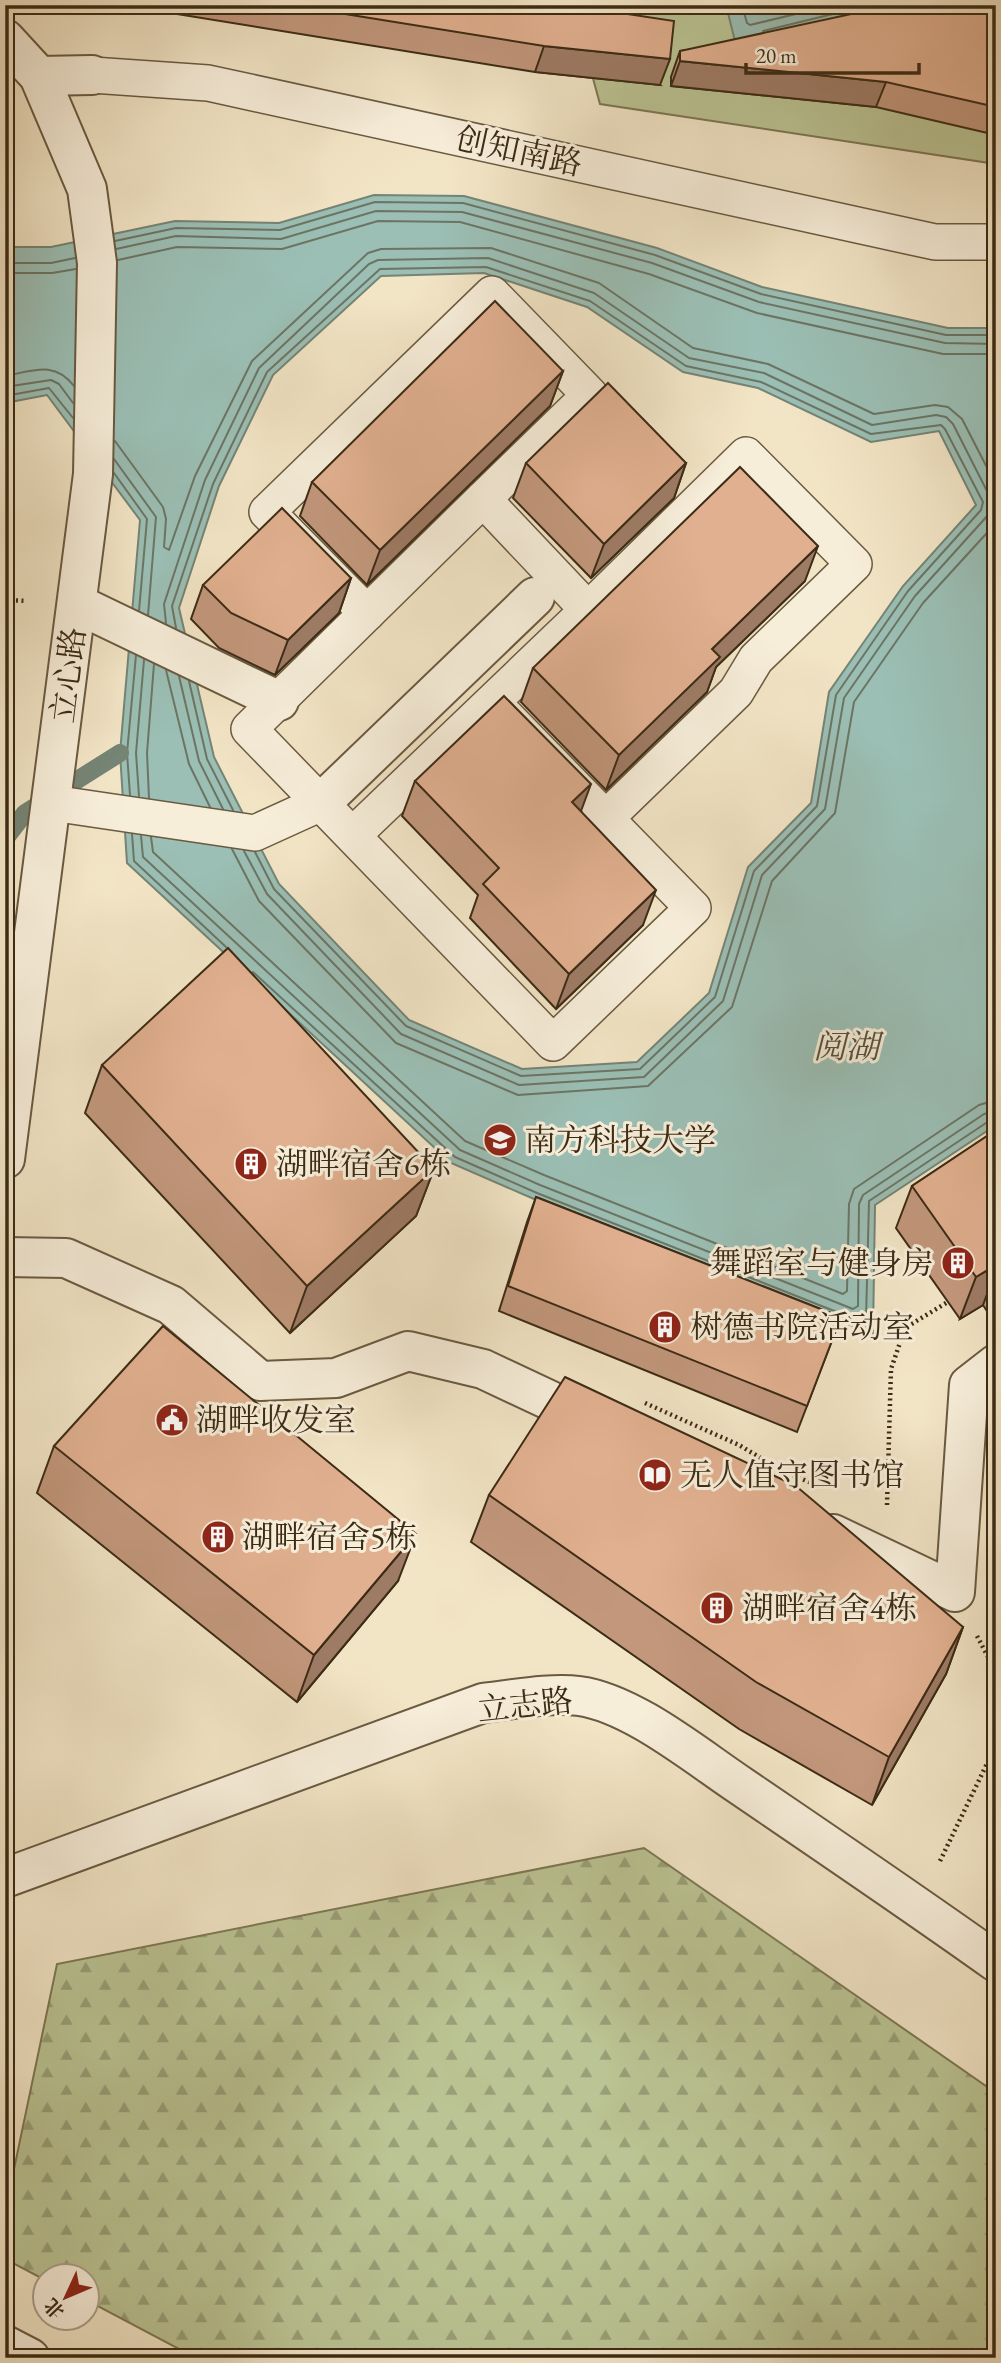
<svg xmlns="http://www.w3.org/2000/svg" width="1001" height="2363" font-family="'EB Garamond','Noto Serif SC',serif">
  <style>
    .forest { fill: url(#forest-firs); stroke: #7c7854; stroke-width: 2 }
    .pitch { fill: #bbc494; stroke: #7c7854; stroke-width: 2 }
    .water { fill: #9bbfb5; stroke: #758475; stroke-width: 2; fill-rule: evenodd }
    .lines { fill: none; stroke-linecap: round; stroke-linejoin: round }
    .shore { stroke: #6c7565; stroke-width: 2 }
    .stream { stroke: #758475; stroke-width: 18 }
    .lane-casing { stroke: #6a5a41; stroke-width: 38 }
    .street-casing { stroke: #6a5a41; stroke-width: 42 }
    .path { stroke: #3c2b15; stroke-width: 4.5; stroke-dasharray: 2 3.5; stroke-linecap: butt }
    .lane { stroke: #f7eeda; stroke-width: 35 }
    .street { stroke: #f7eeda; stroke-width: 38 }
    .wall { fill: #c2977c; stroke: #3c2b15; stroke-width: 2 }
    .shaded-wall { fill: #9e7b65; stroke: #3c2b15; stroke-width: 2 }
    .building { fill: #e1b090; stroke: #3c2b15; stroke-width: 2 }
    .labels { text-anchor: middle; dominant-baseline: central; stroke-width: 6; stroke-linejoin: round; paint-order: stroke }
    .street-label { font-size: 32px; fill: #3c2b15; stroke: #f7eeda }
    .poi-label { font-size: 32px; fill: #3c2b15; stroke: #f7eeda; text-anchor: start }
    .water-label { font-size: 33px; font-style: italic; fill: #54503d; stroke: #f7eeda }
  </style>
  <defs>
    <pattern id="forest-firs" width="22" height="20" patternUnits="userSpaceOnUse" patternTransform="scale(1.75)"><rect width="22" height="20" fill="#bbc494"/><path d="M5 1l3.5 6h-7zM16 11l3.5 6h-7z" fill="#999f78"/></pattern>
  </defs>
  <rect width="100%" height="100%" fill="#f2e5c6"/>
  <filter id="stains"><feTurbulence type="fractalNoise" baseFrequency=".00286" numOctaves="4"/><feColorMatrix values="0 0 0 0 .2 0 0 0 0 .09 0 0 0 0 .02 0 0 0 .5 -.17"/></filter>
  <radialGradient id="worn" r=".72"><stop offset=".6" stop-color="#630" stop-opacity="0"/><stop offset="1" stop-color="#630" stop-opacity=".3"/></radialGradient>
  <polygon class="forest" points="644,1848 996,2093 996,2358 196,2358 88,2301 88,2276 46,2276 45,2280 5,2259 5,2212 57,1964"/>
  <polygon class="pitch" points="573,5 996,5 996,164 600,104"/>
  <g class="water">
    <polygon points="726,5 900,5 736,45"/>
    <path d="M374,195l90,1 193,52 105,39 186,41h48v797l-121,80 -2,129 -339,-135 -83,-36 -324,-300 -7,-110 20,-233 -93,-125 -42,8v-156h46l124,-26 104,2zM484,273l103,34 96,65 75,16 113,54 68,-11 37,74 -73,81 -74,106 -18,111 -63,64 -39,126 -72,69 -115,7 -113,-49 -130,-136 -65,-127 -35,-149 40,-122 54,-111 108,-99z"/>
  </g>
  <g class="lines">
    <g class="shore">
      <polyline points="742,5 747,23 750,25 833,5"/>
      <polyline points="763,31 870,5"/>
      <polyline points="115,241 176,228 280,230 375,202 463,203 655,255 761,294 946,335 996,335"/>
      <polyline points="116,249 176,236 281,239 376,211 462,212 652,263 759,302 945,343 996,344"/>
      <polyline points="118,260 177,247 282,249 378,221 460,222 649,274 757,313 943,354 996,354"/>
      <polyline points="5,263 51,263 75,258"/>
      <polyline points="5,273 52,273 76,269"/>
      <path d="M5,376c28,-5 49,-16 69,10"/>
      <polyline points="5,387 51,380 59,384 73,403"/>
      <polyline points="5,396 49,388 73,418"/>
      <polyline points="115,441 163,507 166,519 164,547 169,550 195,476 252,361 368,253 381,249 491,248 599,283 693,348 768,364 874,414 935,405 948,407 962,419 996,485"/>
      <polyline points="114,459 156,517 148,615"/>
      <polyline points="114,473 147,519 139,611"/>
      <polyline points="166,623 164,604 205,480 259,368 369,264 378,260 488,258 594,293 689,358 764,373 872,425 936,415 946,417 953,424 991,499 992,506 989,514 915,596 844,698 825,809 762,875 723,1001 644,1077 519,1085 401,1034 267,894 244,851"/>
      <polyline points="176,628 172,606 213,484 267,372 380,269 486,267 590,301 686,366 761,382 871,434 941,425 945,429 983,502 981,510 908,591 836,695 817,806 754,871 715,997 640,1069 521,1076 406,1026 274,889 255,852"/>
      <polyline points="166,670 189,764 210,807"/>
      <polyline points="179,676 199,761 223,809"/>
      <polyline points="189,681 207,759 233,810"/>
      <polyline points="130,795 127,753 136,655"/>
      <polyline points="139,796 136,753 144,660"/>
      <polyline points="149,798 147,753 154,664"/>
      <polyline points="132,834 134,861 226,947"/>
      <polyline points="141,836 143,857 460,1150 540,1185 853,1309 858,1306 859,1204 863,1195 984,1114 996,1111"/>
      <polyline points="151,837 153,852 465,1141 544,1175 843,1294 847,1291 849,1204 854,1189 979,1105 996,1100"/>
      <polyline points="232,849 259,901 396,1043 518,1095 648,1086 732,1007 772,881 835,813 854,702 923,603 996,523"/>
      <polyline points="253,972 455,1157 537,1193 862,1322 866,1319 869,1201 989,1121 996,1120"/>
    </g>
    <polyline class="stream" points="5,839 25,813 120,753"/>
    <defs>
      <g id="lane">
        <polyline points="92,75 208,83 935,242 996,242"/>
        <polyline points="588,610 746,455 854,564 756,659 736,692 606,818"/>
        <polyline points="367,613 267,512 492,294 590,395 483,499"/>
        <polyline points="52,803 255,833 321,803"/>
        <polyline points="353,835 588,610 483,499 249,729 553,1043 693,908 492,702"/>
      </g>
      <g id="street">
        <polyline points="5,39 39,76 87,189 97,263 93,474 5,1159"/>
        <polyline points="39,76 92,75"/>
        <polyline points="77,604 279,701"/>
        <polyline points="321,803 535,597"/>
        <polyline points="5,1257 66,1258 171,1305 260,1381 336,1378 408,1351 483,1369 598,1423"/>
        <polyline points="833,1534 955,1592 969,1385 996,1364"/>
        <path d="M5,1878l478,-175c28,-3 68,-11 96,-7 53,7 117,60 162,90 85,58 171,116 255,176"/>
        <polyline points="5,2345 30,2358"/>
      </g>
    </defs>
    <use href="#lane" class="lane-casing"/>
    <use href="#street" class="street-casing"/>
    <g class="path">
      <polyline points="5,600 27,601"/>
      <polyline points="645,1403 739,1445 784,1472 817,1485"/>
      <polyline points="887,1505 891,1369 905,1328 951,1300"/>
      <polyline points="977,1636 996,1672"/>
      <polyline points="940,1861 996,1745"/>
    </g>
    <use href="#lane" class="lane"/>
    <use href="#street" class="street"/>
  </g>
  <g class="wall">
    <polygon points="121,5 568,5 660,85 535,72"/>
    <polygon points="996,5 996,135 876,107 671,86 671,77 680,51"/>
    <polygon points="563,371 550,406 367,585 300,516 312,482"/>
    <polygon points="526,463 686,463 674,498 591,578 513,498"/>
    <polygon points="351,578 339,613 275,675 219,648 191,619 203,585"/>
    <polygon points="805,581 716,667 707,692 606,790 521,702 533,668"/>
    <polygon points="415,781 581,811 643,925 556,1009 470,918 478,895 402,816"/>
    <polygon points="102,1065 434,1169 416,1216 290,1333 85,1113"/>
    <polygon points="996,1130 996,1325 983,1305 960,1319 896,1228 912,1186"/>
    <polygon points="536,1197 841,1317 797,1432 499,1311 527,1222"/>
    <polygon points="54,1446 398,1581 297,1702 37,1493"/>
    <polygon points="489,1495 963,1627 946,1674 872,1805 739,1729 471,1542"/>
  </g>
  <g class="shaded-wall">
    <polygon points="544,46 670,59 660,85 535,72"/>
    <polygon points="680,61 886,82 876,107 671,86"/>
    <polygon points="563,371 550,406 367,585 380,550"/>
    <polygon points="686,463 674,498 591,578 604,544"/>
    <polygon points="818,546 805,581 716,667 707,692 606,790 619,755 712,649"/>
    <polygon points="351,578 339,613 275,675 288,640"/>
    <polygon points="591,784 578,819 572,802"/>
    <polygon points="656,890 643,925 556,1009 569,974"/>
    <polygon points="434,1169 416,1216 290,1333 307,1286"/>
    <polygon points="996,1265 996,1270 983,1305 960,1319 976,1277"/>
    <polygon points="416,1534 398,1581 297,1702 314,1655"/>
    <polygon points="963,1627 946,1674 872,1805 889,1757"/>
  </g>
  <g class="building">
    <polygon points="289,5 568,5 674,21 670,59 544,46"/>
    <polygon points="893,5 996,5 996,107 886,82 680,61 680,51"/>
    <polygon points="495,301 563,371 380,550 312,482"/>
    <polygon points="608,383 686,463 604,544 526,463"/>
    <polygon points="740,467 818,546 712,649 720,657 619,755 533,668"/>
    <polygon points="282,508 351,578 288,640 231,613 203,585"/>
    <polygon points="504,696 591,784 572,802 656,890 569,974 483,884 499,868 415,781"/>
    <polygon points="228,948 434,1169 307,1286 102,1065"/>
    <polygon points="996,1130 996,1265 976,1277 912,1186"/>
    <polygon points="536,1197 841,1317 807,1406 508,1286"/>
    <polygon points="163,1326 416,1534 314,1655 54,1446"/>
    <polygon points="565,1377 796,1486 963,1627 889,1757 756,1682 489,1495"/>
  </g>
  <defs>
    <symbol id="university-disc" viewBox="-11 -11 22 22"><circle r="9.5" fill="#8f2418" stroke="#f7eeda"/><path d="M0-5L7-2L0 1L-7-2ZM-4 1L0 2.5L4 1V4Q0 6-4 4Z" fill="#fff"/></symbol>
    <symbol id="building-disc" viewBox="-11 -11 22 22"><circle r="9.5" fill="#8f2418" stroke="#f7eeda"/><path d="M-4-6H4V6H1V3H-1V6H-4ZM-2.5-4.3h1.7v1.8h-1.7ZM.8-4.3h1.7v1.8H.8ZM-2.5-1h1.7V.8h-1.7ZM.8-1h1.7V.8H.8Z" fill="#fff"/></symbol>
    <symbol id="civic-disc" viewBox="-11 -11 22 22"><circle r="9.5" fill="#8f2418" stroke="#f7eeda"/><path d="M-.6-6.5H3V-4.5H.6V-3L4-1V1h2V6H-6V1h2V-1L-.6-3ZM-1.2 2.5V6h2.4V2.5Z" fill="#fff"/></symbol>
    <symbol id="library-disc" viewBox="-11 -11 22 22"><circle r="9.5" fill="#8f2418" stroke="#f7eeda"/><path d="M-6-4Q-3-5.5-.7-3.5V5Q-3 3-6 4ZM6-4Q3-5.5 .7-3.5V5Q3 3 6 4Z" fill="#fff"/></symbol>
  </defs>
  <g fill-rule="evenodd">
    <use href="#university-disc" x="481" y="1121" width="38" height="38"/>
    <use href="#building-disc" x="232" y="1145" width="38" height="38"/>
    <use href="#building-disc" x="939" y="1244" width="38" height="38"/>
    <use href="#building-disc" x="646" y="1308" width="38" height="38"/>
    <use href="#civic-disc" x="153" y="1401" width="38" height="38"/>
    <use href="#library-disc" x="636" y="1456" width="38" height="38"/>
    <use href="#building-disc" x="199" y="1518" width="38" height="38"/>
    <use href="#building-disc" x="698" y="1589" width="38" height="38"/>
  </g>
  <g class="labels">
    <g class="street-label">
      <text transform="translate(519 151) rotate(12)">创知南路</text>
      <text transform="translate(68 675) rotate(-83)">立心路</text>
      <text transform="translate(525 1705) rotate(-6)">立志路</text>
    </g>
    <g class="poi-label">
      <text x="524" y="1140">南方科技大学</text>
      <text x="276" y="1164">湖畔宿舍6栋</text>
      <text x="934" y="1263" text-anchor="end">舞蹈室与健身房</text>
      <text x="690" y="1327">树德书院活动室</text>
      <text x="196" y="1420">湖畔收发室</text>
      <text x="680" y="1475">无人值守图书馆</text>
      <text x="242" y="1537">湖畔宿舍5栋</text>
      <text x="742" y="1608">湖畔宿舍4栋</text>
    </g>
    <g class="water-label">
      <text x="846" y="1046">阅湖</text>
    </g>
  </g>
  <rect width="1001" height="2363" fill="none" stroke="#f2e5c6" stroke-width="28"/>
  <rect x="7" y="7" width="987" height="2349" fill="none" stroke="#3c2b15" stroke-width="3.5"/>
  <rect x="14" y="14" width="973" height="2335" fill="none" stroke="#3c2b15" stroke-width="2"/>
  <g transform="translate(66 2297) rotate(226)"><circle r="33" fill="#f7eeda" stroke="#aca08b" stroke-width="2"/>
  <path d="M0-5L12 26L0 18L-12 26Z" fill="#8f2418"/>
  <text y="-10" font-size="19" font-weight="bold" text-anchor="middle" fill="#3c2b15">北</text>
  </g>
  <path d="M746 63v10h173v-10" fill="none" stroke="#3c2b15" stroke-width="3.5"/>
  <text x="756" y="63" font-size="21" fill="#3c2b15" stroke="#f7eeda" stroke-width="5" paint-order="stroke">20 m</text>
  <rect width="100%" height="100%" filter="url(#stains)"/>
  <rect width="100%" height="100%" fill="url(#worn)"/>
</svg>
